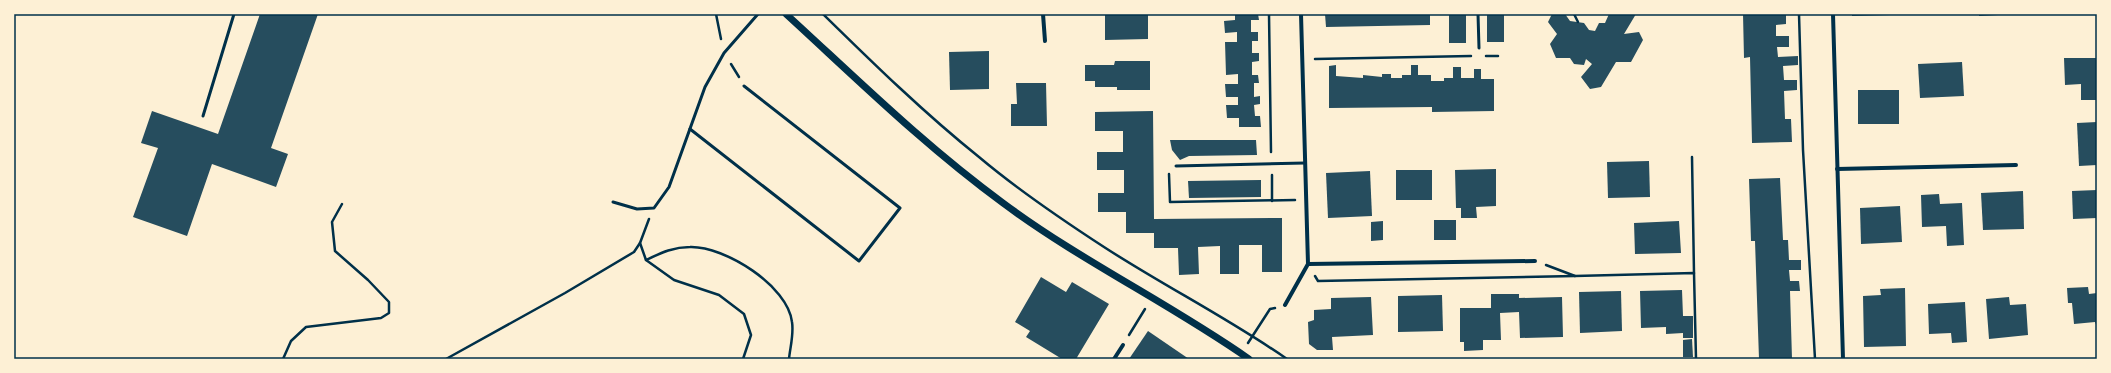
<svg xmlns="http://www.w3.org/2000/svg" width="2111" height="373" font-family="'Golos Text',sans-serif">
  <style>
    .building { fill: #264d5e }
    .lines { fill: none; stroke-linecap: round; stroke-linejoin: round }
    .path { stroke: #003049; stroke-width: 2.5 }
    .service { stroke: #003049; stroke-width: 3 }
    .minor { stroke: #003049; stroke-width: 4 }
    .tertiary { stroke: #003049; stroke-width: 7 }
    .neatline { fill: none; stroke: #003049; stroke-width: 1.5 }
  </style>
  <rect width="100%" height="100%" fill="#fdf0d5"/>
  <g class="building">
    <polygon points="260,14 318,14 271,148 288,154 276,187 212,164 187,236 133,217 158,148 141,143 152,111 218,134"/>
    <polygon points="1124,14 1148,14 1148,39 1105,40 1105,15"/>
    <polygon points="1235,14 1258,14 1259,20 1251,20 1251,32 1258,32 1258,41 1252,41 1252,53 1259,53 1259,61 1252,62 1252,75 1258,75 1259,83 1254,83 1254,97 1260,96 1260,104 1254,105 1255,116 1260,116 1261,127 1239,127 1239,118 1227,118 1226,105 1238,105 1238,97 1226,97 1225,84 1238,84 1238,74 1226,75 1225,42 1237,42 1237,32 1225,33 1224,21 1235,20"/>
    <polygon points="1325,14 1430,14 1430,25 1326,27"/>
    <rect x="1449" y="14" width="17" height="29"/>
    <rect x="1487" y="14" width="17" height="28"/>
    <polygon points="1552,14 1565,14 1570,21 1584,23 1589,30 1595,31 1599,23 1605,23 1609,14 1636,14 1624,34 1639,32 1643,40 1631,62 1616,62 1601,87 1590,89 1581,77 1592,64 1586,59 1584,65 1574,64 1570,58 1556,58 1550,44 1557,34 1548,22"/>
    <polygon points="1743,14 1786,14 1786,24 1776,25 1776,36 1789,36 1789,47 1777,47 1778,57 1798,56 1798,65 1783,66 1784,80 1797,80 1797,90 1784,91 1785,119 1791,119 1792,142 1752,143 1750,57 1744,58"/>
    <polygon points="1852,14 1890,14 1890,15 1852,16"/>
    <polygon points="1979,14 1998,14 1998,15 1979,16"/>
    <polygon points="989,51 989,89 950,90 949,52"/>
    <polygon points="2064,58 2097,58 2097,100 2081,100 2081,84 2065,85"/>
    <polygon points="1115,61 1150,61 1150,90 1117,90 1117,87 1095,87 1095,81 1085,81 1085,65 1114,65"/>
    <polygon points="1962,62 1964,96 1920,98 1918,64"/>
    <polygon points="1336,65 1336,76 1363,78 1363,75 1382,77 1382,74 1391,74 1391,78 1402,78 1402,75 1411,75 1411,65 1418,65 1418,75 1431,75 1431,81 1444,81 1444,78 1453,78 1453,67 1461,67 1461,78 1474,78 1474,69 1481,69 1481,79 1494,79 1494,111 1432,112 1432,107 1329,108 1329,66"/>
    <polygon points="1016,83 1046,83 1047,126 1011,126 1011,104 1017,104"/>
    <rect x="1858" y="90" width="41" height="34"/>
    <polygon points="1153,111 1154,219 1282,218 1282,272 1262,272 1262,245 1239,245 1239,274 1220,274 1220,246 1198,247 1199,274 1179,275 1178,248 1154,248 1154,233 1126,233 1126,212 1098,212 1098,193 1124,193 1124,170 1097,170 1097,152 1123,152 1123,131 1095,131 1095,112"/>
    <polygon points="2097,122 2097,165 2079,166 2077,123"/>
    <polygon points="1170,140 1256,140 1257,155 1189,156 1180,160 1172,150"/>
    <polygon points="1649,161 1650,197 1608,198 1607,162"/>
    <polygon points="1496,169 1496,206 1476,207 1477,218 1461,218 1461,208 1456,208 1455,170"/>
    <rect x="1396" y="170" width="36" height="30"/>
    <polygon points="1370,171 1372,216 1328,218 1326,173"/>
    <polygon points="1780,178 1783,240 1788,240 1789,260 1801,260 1801,270 1789,270 1790,281 1799,281 1800,291 1790,291 1792,359 1759,359 1755,241 1751,241 1749,179"/>
    <polygon points="1261,180 1261,197 1189,198 1188,181"/>
    <polygon points="2097,190 2097,218 2073,219 2072,191"/>
    <polygon points="2023,191 2024,229 1983,230 1981,193"/>
    <polygon points="1939,194 1940,204 1962,203 1964,245 1947,246 1946,226 1922,227 1921,195"/>
    <polygon points="1900,206 1902,242 1861,244 1860,208"/>
    <rect x="1434" y="220" width="22" height="20"/>
    <polygon points="1383,221 1383,240 1371,241 1371,222"/>
    <polygon points="1679,221 1681,253 1635,254 1634,223"/>
    <polygon points="1041,277 1066,292 1072,282 1109,304 1076,359 1062,359 1026,337 1030,331 1015,322"/>
    <polygon points="2088,287 2089,294 2097,293 2097,327 2095,322 2074,324 2072,303 2068,303 2067,288"/>
    <polygon points="1905,288 1906,346 1864,347 1863,296 1881,295 1880,289"/>
    <polygon points="1682,290 1683,316 1693,316 1693,338 1683,338 1683,333 1666,334 1666,327 1641,328 1640,291"/>
    <polygon points="1621,291 1622,331 1580,333 1579,292"/>
    <polygon points="1491,294 1519,294 1519,298 1562,297 1563,337 1520,338 1519,312 1500,313 1501,340 1483,340 1483,350 1464,351 1464,342 1460,342 1460,308 1491,308"/>
    <polygon points="1442,295 1443,331 1398,332 1398,296"/>
    <polygon points="1371,297 1373,335 1332,337 1333,350 1317,350 1309,344 1308,322 1314,320 1314,310 1331,309 1331,298"/>
    <polygon points="2009,297 2010,305 2026,304 2028,335 1989,339 1986,299"/>
    <polygon points="1965,302 1967,342 1952,343 1951,333 1929,334 1928,304"/>
    <polygon points="1148,331 1189,359 1129,359"/>
    <polygon points="1692,339 1693,357 1683,357 1683,340"/>
  </g>
  <g class="lines">
    <g class="path">
      <polyline points="716,14 721,39"/>
      <path d="M823,14c50,49 101,99 156,143 39,33 82,62 125,90 60,39 124,71 183,112"/>
      <polyline points="1269,14 1271,152"/>
      <polyline points="1574,14 1578,22"/>
      <polyline points="1799,14 1803,150 1815,359"/>
      <polyline points="1486,56 1498,56"/>
      <polyline points="1315,59 1471,56"/>
      <polyline points="731,64 739,77"/>
      <polyline points="1692,157 1694,273"/>
      <polyline points="1169,174 1170,202 1295,200"/>
      <polyline points="1272,175 1272,201"/>
      <polyline points="649,219 640,243 646,260 674,280 719,295 744,314 751,335 743,359"/>
      <path d="M646,260c15,-7 27,-13 44,-13 35,-1 98,39 102,75 2,12 -2,26 -3,37"/>
      <polyline points="1546,265 1575,276 1694,273 1696,359"/>
      <polyline points="1315,276 1318,281 1575,276"/>
      <polyline points="1129,335 1145,309"/>
      <polyline points="1248,343 1270,309 1275,308"/>
      <polyline points="283,359 291,341 306,327 381,318 389,313 389,302 368,280 335,251 332,222 342,204"/>
      <polyline points="446,359 565,293 634,252 640,243"/>
    </g>
    <g class="service">
      <polyline points="1478,14 1479,48"/>
      <polyline points="203,116 234,14"/>
      <polyline points="690,129 859,261 900,208 744,86"/>
      <polyline points="1176,166 1305,163"/>
      <polyline points="613,202 637,209 654,208 669,187 705,87 724,53 758,14"/>
    </g>
    <g class="minor">
      <polyline points="1043,14 1045,41"/>
      <polyline points="1833,14 1843,359"/>
      <polyline points="1837,169 2016,165"/>
      <polyline points="1308,264 1535,261"/>
      <polyline points="1285,305 1308,264 1301,14"/>
      <polyline points="1114,359 1123,345"/>
    </g>
    <path class="tertiary" d="M786,14c71,65 139,132 217,189 78,58 166,100 246,156"/>
  </g>
  <rect width="2111" height="373" fill="none" stroke="#fdf0d5" stroke-width="30"/>
  <rect x="15" y="15" width="2081" height="343" class="neatline"/>
</svg>
